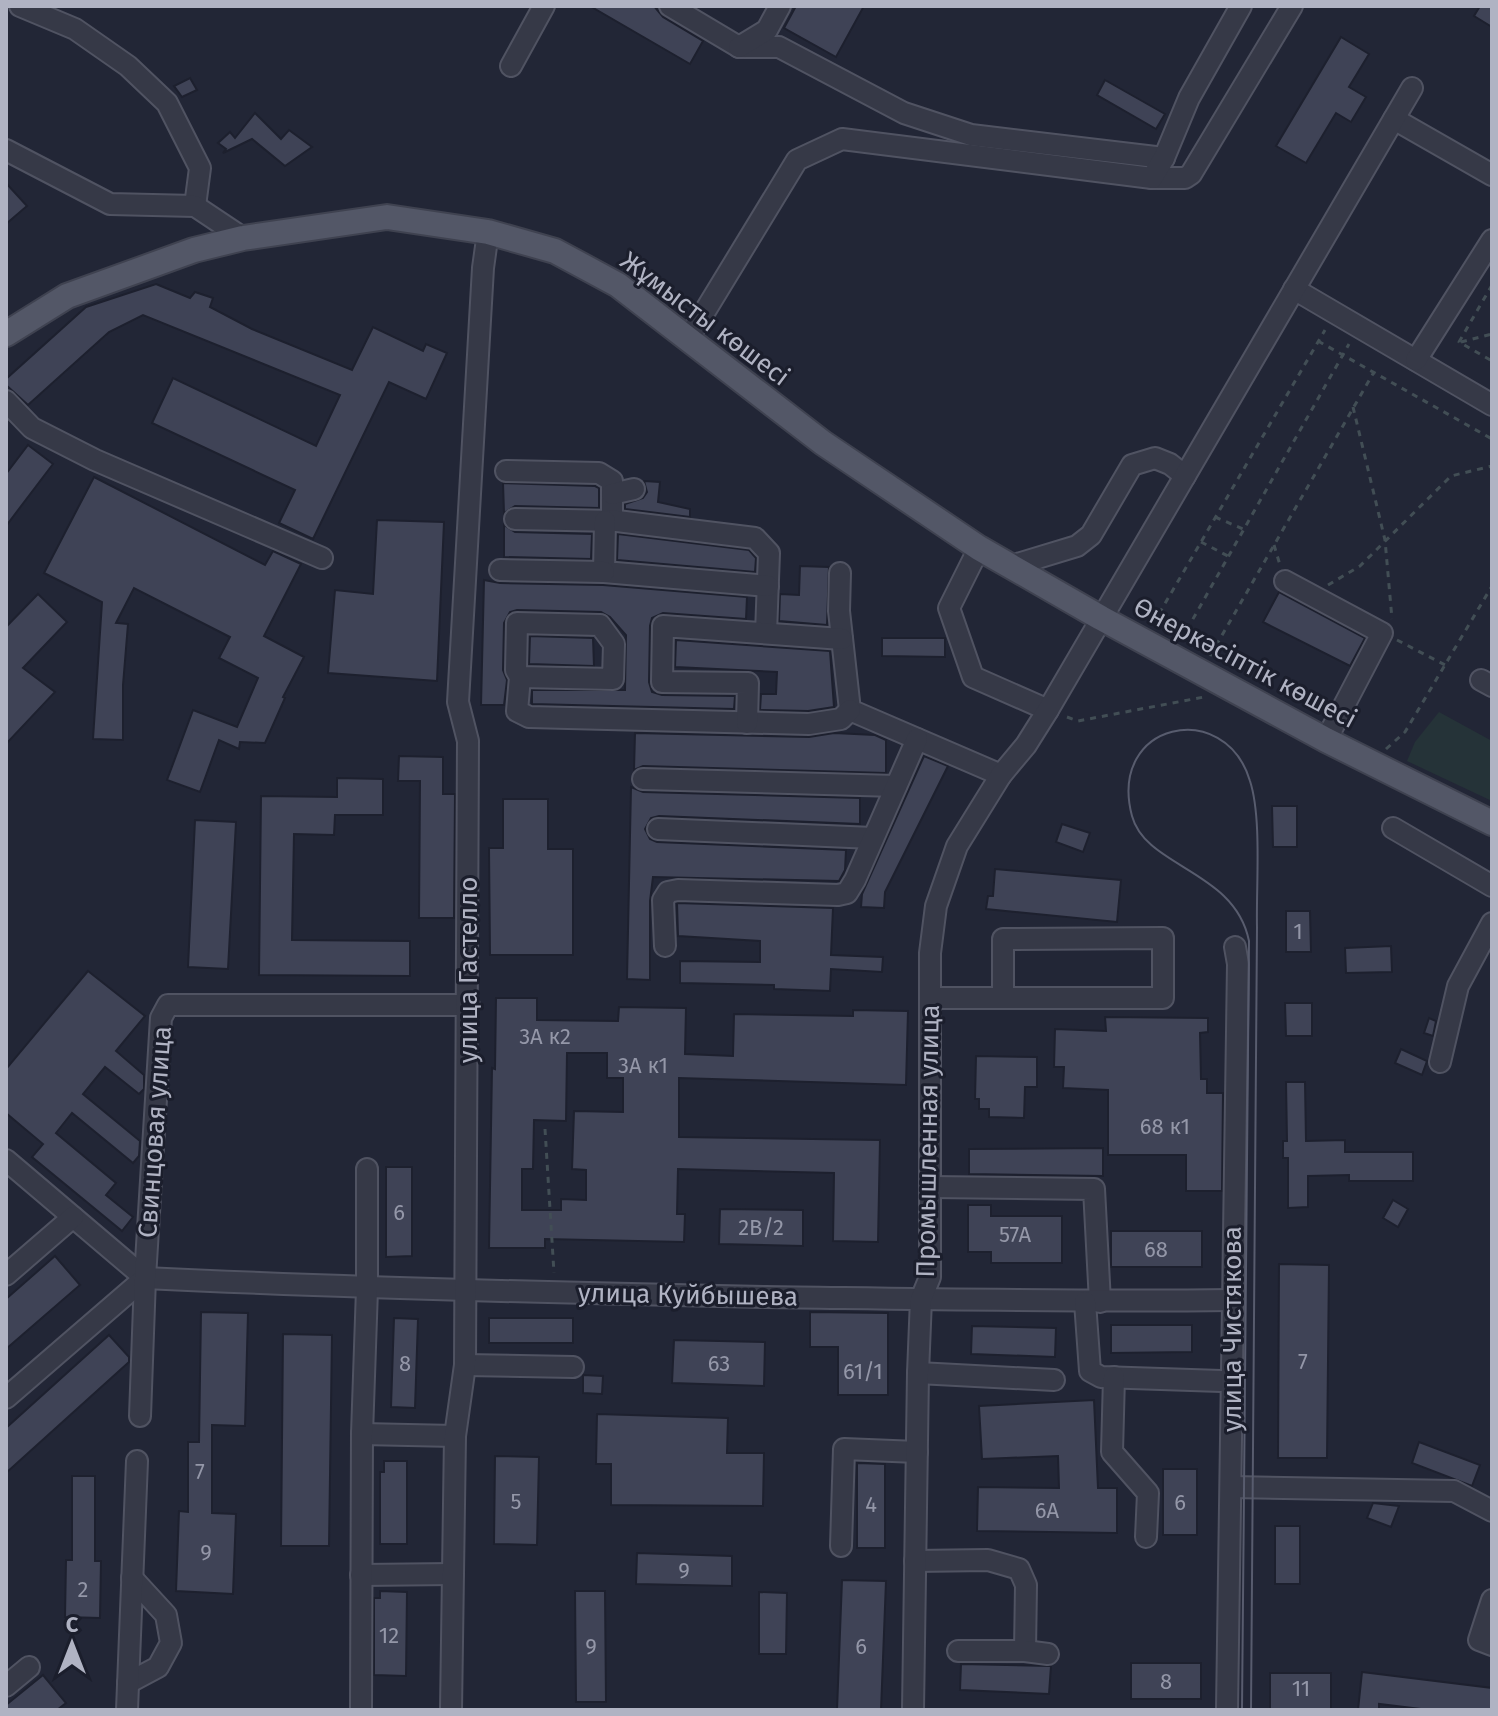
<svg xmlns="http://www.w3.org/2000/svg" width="1498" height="1716" font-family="'Fira Sans',sans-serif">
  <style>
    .green { fill: #253338 }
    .building { fill: #3f4356; stroke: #1d202e; stroke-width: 2; fill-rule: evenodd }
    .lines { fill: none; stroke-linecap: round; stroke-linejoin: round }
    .minor-casing { stroke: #505362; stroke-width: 24 }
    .major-casing { stroke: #3f4250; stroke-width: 28 }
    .path { stroke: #424e55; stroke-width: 3; stroke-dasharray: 6 6; stroke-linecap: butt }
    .minor { stroke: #363947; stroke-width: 20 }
    .major { stroke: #535767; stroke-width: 24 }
    .tram { stroke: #585c6e; stroke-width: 2 }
    .labels { text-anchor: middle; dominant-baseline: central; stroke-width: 6; stroke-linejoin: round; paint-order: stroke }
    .number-label { font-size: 22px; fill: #9497a8 }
    .street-label { font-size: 26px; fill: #b0b3c3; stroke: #1b1e2c }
  </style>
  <rect width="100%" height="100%" fill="#222636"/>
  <polygon class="green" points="1439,712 1492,741 1492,801 1407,761 1415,742"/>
  <g class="building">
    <polygon points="590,6 654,6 663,17 703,41 690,64"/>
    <polygon points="796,6 864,6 836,57 784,28"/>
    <polygon points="1480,6 1492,6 1492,27 1474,16"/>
    <polygon points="1341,37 1369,54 1349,87 1366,97 1351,122 1336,113 1306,163 1276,146"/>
    <polygon points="190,78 197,90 182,97 174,86"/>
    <polygon points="1105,80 1165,114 1156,129 1097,95"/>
    <polygon points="255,113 281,139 289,130 312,147 285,166 252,139 223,153 226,149 218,143 230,132 235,138"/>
    <polygon points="6,183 27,206 6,224"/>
    <polygon points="156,284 190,298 195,292 213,298 210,307 252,329 352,370 373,327 423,351 426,344 447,353 426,399 389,382 313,539 279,523 295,490 152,423 173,378 316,446 340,395 143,315 109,332 28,405 6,385 6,379 86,307"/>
    <polygon points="28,445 53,464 6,526 6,474"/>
    <polygon points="94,477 265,565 273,551 301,564 264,636 304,657 283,697 285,698 265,743 240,742 239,749 219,740 200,792 167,780 193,710 237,727 258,678 219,658 230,637 134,588 116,623 128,624 123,685 123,740 93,739 102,602 44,573"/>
    <polygon points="644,481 660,482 658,502 690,509 690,517 625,509 625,504 643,498 647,492"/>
    <polygon points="503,483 595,486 599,488 599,508 515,506 504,513"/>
    <polygon points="377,520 444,522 437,681 328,673 335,590 373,594"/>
    <polygon points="504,525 515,532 592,534 591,559 504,557"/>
    <polygon points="618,534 749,550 756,558 755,572 617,560"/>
    <polygon points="800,566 829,567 827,625 779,621 780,594 799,595"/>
    <polygon points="484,580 500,583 603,585 747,597 746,619 663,613 652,618 650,626 649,682 652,692 662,695 735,696 734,709 532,704 532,690 625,690 626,635 610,617 601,612 517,610 510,612 504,623 503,670 507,680 504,705 481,705"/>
    <polygon points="1279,592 1365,638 1350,666 1263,622"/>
    <polygon points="38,594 67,622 23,668 55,692 6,744 6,627"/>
    <polygon points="530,636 593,638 594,666 529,664"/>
    <polygon points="882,638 945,638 945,657 882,656"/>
    <polygon points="676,640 830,651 834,707 808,711 760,710 761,694 776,694 777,672 675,667"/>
    <polygon points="635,733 809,737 834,733 875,735 886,740 886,773 643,766 634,770"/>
    <polygon points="399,756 443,757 443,794 455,794 454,918 419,918 420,781 398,781"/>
    <polygon points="924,756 948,766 885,892 884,908 861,907 862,894"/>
    <polygon points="337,778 383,779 383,815 335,815 334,835 294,834 292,940 410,941 410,976 259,975 261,796 337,797"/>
    <polygon points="631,787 643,792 860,798 860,824 659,816 651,818 645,829 650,839 657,842 846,850 845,870 839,881 653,877 650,901 650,980 627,979"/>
    <polygon points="503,799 548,799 548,849 573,849 573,955 490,955 489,848 503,848"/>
    <polygon points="1272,806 1297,806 1297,847 1273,847"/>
    <polygon points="195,820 236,822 228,969 188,967"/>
    <polygon points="1062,824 1090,833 1083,852 1056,842"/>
    <polygon points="995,869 1121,880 1117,922 986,909 988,896 993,896"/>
    <polygon points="677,903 833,908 831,955 883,957 882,972 831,969 830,991 774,989 774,985 680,983 680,961 760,962 760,941 678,936"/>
    <polygon points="1286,911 1310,911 1311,952 1286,952"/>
    <polygon points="1391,946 1392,972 1346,973 1345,948"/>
    <polygon points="88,971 145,1016 116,1051 144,1075 144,1089 139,1094 105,1067 83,1094 140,1141 139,1156 133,1163 72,1113 56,1133 116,1183 106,1195 133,1217 122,1231 32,1157 43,1144 6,1113 6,1069"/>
    <path d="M496,998h41v22l81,1 1,-14 67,1 -1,46 48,2 1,-42 119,2v-6l55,1 -2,74 -227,-7v59l201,3 -2,102 -45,-1 1,-68 -156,-4 -1,45h8l-1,28 -139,-3v9h-56l3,-180 3,1zM567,1053h40v25h16v34l-49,-1 -2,58 14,1v30l-25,-1v11h-39v-41h11l1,-49 32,1z"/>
    <polygon points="1285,1003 1312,1003 1312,1036 1286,1036"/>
    <polygon points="1105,1017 1208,1018 1208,1032 1200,1033 1201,1079 1207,1079 1207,1093 1223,1093 1222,1191 1186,1191 1186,1155 1108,1155 1108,1090 1063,1088 1064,1067 1054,1067 1055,1029 1106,1031"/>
    <polygon points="1429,1018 1436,1021 1433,1036 1424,1033"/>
    <polygon points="1401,1049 1427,1061 1422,1075 1395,1063"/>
    <polygon points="976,1056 1037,1057 1037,1087 1025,1087 1024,1118 989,1117 989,1109 979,1109 979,1099 975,1099"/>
    <polygon points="1286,1082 1305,1082 1306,1141 1345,1140 1345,1152 1413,1152 1413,1181 1349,1181 1349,1175 1308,1176 1308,1207 1288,1208 1288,1158 1283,1158 1283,1141 1287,1141"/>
    <polygon points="1103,1148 1103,1176 969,1174 969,1149"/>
    <polygon points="386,1167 412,1167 412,1256 386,1257"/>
    <polygon points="1393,1200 1408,1209 1398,1227 1383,1218"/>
    <polygon points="968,1205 991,1205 991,1216 1062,1216 1062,1263 991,1263 991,1252 968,1252"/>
    <polygon points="720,1209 803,1210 803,1246 719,1244"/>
    <rect x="1111" y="1231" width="91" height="36"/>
    <polygon points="55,1256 80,1285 6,1349 6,1299"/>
    <polygon points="1279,1264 1329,1265 1327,1458 1278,1458"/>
    <polygon points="201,1312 248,1313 245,1426 212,1425 212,1513 236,1514 233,1594 176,1591 179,1511 188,1512 188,1442 199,1442"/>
    <polygon points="810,1312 888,1313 888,1395 838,1395 838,1347 810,1347"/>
    <polygon points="394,1318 418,1319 415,1408 391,1407"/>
    <rect x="489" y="1318" width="84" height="25"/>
    <polygon points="1111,1325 1192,1325 1192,1352 1111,1353"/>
    <polygon points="972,1326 1056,1328 1055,1357 971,1354"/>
    <polygon points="283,1334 332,1335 329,1546 281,1546"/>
    <polygon points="109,1335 129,1357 129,1362 6,1473 6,1428"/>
    <polygon points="674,1340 765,1342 764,1386 672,1383"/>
    <polygon points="583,1375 603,1376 602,1394 583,1393"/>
    <polygon points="1094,1400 1098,1488 1117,1488 1117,1533 977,1531 978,1487 1059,1488 1058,1456 982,1459 979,1406"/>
    <polygon points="597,1414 728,1418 727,1453 764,1453 763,1506 611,1505 611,1464 596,1464"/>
    <polygon points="1419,1442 1480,1465 1472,1486 1412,1463"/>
    <polygon points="495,1456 539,1457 537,1545 494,1544"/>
    <polygon points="384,1461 407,1461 407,1544 380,1544 380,1472 384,1472"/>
    <polygon points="857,1463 885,1464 885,1548 857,1548"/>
    <rect x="1163" y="1469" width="34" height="66"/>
    <polygon points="72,1476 95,1476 95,1561 101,1561 100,1618 65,1617 66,1560 72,1560"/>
    <polygon points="1373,1503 1399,1506 1391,1527 1367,1518"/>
    <rect x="1275" y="1526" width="25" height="58"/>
    <polygon points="637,1553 732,1556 732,1586 636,1584"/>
    <polygon points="842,1580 886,1581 881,1710 837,1710"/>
    <polygon points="380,1591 407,1592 406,1676 374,1675 374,1598 380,1598"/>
    <polygon points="575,1591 605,1591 606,1702 576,1702"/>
    <polygon points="759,1592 787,1593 786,1654 759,1654"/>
    <rect x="1131" y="1663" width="70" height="36"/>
    <polygon points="961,1664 1051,1666 1049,1694 960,1690"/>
    <polygon points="1362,1672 1492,1688 1492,1710 1429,1710 1379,1704 1379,1710 1358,1710"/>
    <rect x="1270" y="1673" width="61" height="37"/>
    <polygon points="43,1675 66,1703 57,1710 6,1710 6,1705"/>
  </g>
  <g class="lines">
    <defs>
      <g id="minor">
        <polyline points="20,6 75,29 128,66 167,103 200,168 195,206"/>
        <polyline points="670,6 739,47 779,47 904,113 971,135 1164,158"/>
        <polyline points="739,47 767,30 780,6"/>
        <polyline points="511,66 544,6"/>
        <polyline points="1394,119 1492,175"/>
        <polyline points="6,150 110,204 195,206 243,238"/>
        <polyline points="1152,178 1185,178 1191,174 1292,6"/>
        <polyline points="1294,289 1492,405"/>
        <polyline points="688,339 797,160 842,139 1152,178 1164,158 1189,98 1241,6"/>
        <polyline points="1416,360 1492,240"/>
        <polyline points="6,401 32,428 95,460 322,558"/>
        <polyline points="506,471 599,473 612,481 612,521"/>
        <polyline points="612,494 634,489"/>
        <polyline points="515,519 617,521 755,538 769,553 766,633"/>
        <polyline points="605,521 604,572 768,586"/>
        <polyline points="979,548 949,608 973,677 1048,710"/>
        <polyline points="1011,566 1077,546 1091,535 1132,465 1155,458 1170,464 1185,476"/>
        <polyline points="500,570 604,572"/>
        <polyline points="840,573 839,611 850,710 1001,775"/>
        <polyline points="1285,581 1382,633 1326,740"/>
        <polyline points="520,677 516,670 517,623 600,625 614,644 613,679 520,677 517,711 529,717 809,724 841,719 850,710"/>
        <polyline points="1481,680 1492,686"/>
        <polyline points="747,723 748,683 662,682 663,626 842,639"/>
        <polyline points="643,779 896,786"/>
        <polyline points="1393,828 1492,886"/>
        <polyline points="658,829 873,838"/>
        <polyline points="665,946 663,900 668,892 678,890 838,895 847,893 855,880 917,739"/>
        <polyline points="931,998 1163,998 1163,938 1003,939 1003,998"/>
        <polyline points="1440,1062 1458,986 1492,923"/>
        <polyline points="6,1160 145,1278"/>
        <polyline points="931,1187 1094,1189 1100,1302"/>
        <polyline points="6,1275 73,1217"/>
        <path d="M145,1278c207,10 414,15 621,19 155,2 310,5 465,3"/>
        <polyline points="1085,1302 1090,1371 1101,1377 1221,1381"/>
        <polyline points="465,1365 573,1367"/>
        <polyline points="918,1373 1054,1380"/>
        <polyline points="1114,1377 1112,1452 1148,1493 1146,1537"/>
        <polyline points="6,1398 145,1278"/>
        <polyline points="140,1416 145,1278 161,1018 168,1005 469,1005"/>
        <polyline points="362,1434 455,1436"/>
        <polyline points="1231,1487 1454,1491 1492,1511"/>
        <polyline points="841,1546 844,1449 917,1452"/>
        <polyline points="915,1561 988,1560 1019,1569 1026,1585 1025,1651"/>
        <polyline points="361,1575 453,1574"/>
        <polyline points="1492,1600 1479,1640 1492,1645"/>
        <polyline points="958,1651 1025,1651 1048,1654"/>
        <polyline points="128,1683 158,1667 171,1643 166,1615 132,1578"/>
        <polyline points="6,1686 29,1667"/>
        <polyline points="127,1710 137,1461"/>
        <polyline points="361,1710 362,1434 367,1289 367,1169"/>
        <polyline points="451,1710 455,1436 465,1365 468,741 458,702 483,268 488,232"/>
        <polyline points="913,1710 918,1373 921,1299 930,1277 930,953 936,906 957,846 1001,775 1026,745 1048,710 1412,88"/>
        <polyline points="1227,1710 1238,964 1235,947"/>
      </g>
      <polyline id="major" points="6,334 67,296 194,250 243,238 387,217 488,232 555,251 618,285 823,443 979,548 1101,618 1326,740 1492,823"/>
    </defs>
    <use href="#minor" class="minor-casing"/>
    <use href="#major" class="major-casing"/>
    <g class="path">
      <polyline points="1492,285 1459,342 1492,361"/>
      <polyline points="1318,341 1492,439"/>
      <polyline points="1461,342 1492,334"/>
      <polyline points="1353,407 1385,540 1392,619"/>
      <polyline points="1215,517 1243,529"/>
      <polyline points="1201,542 1228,556"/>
      <polyline points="1274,545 1280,565"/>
      <polyline points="1328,585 1360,566 1451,476 1492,466"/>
      <polyline points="1153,624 1325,330"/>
      <polyline points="1181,640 1349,344"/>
      <polyline points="1397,640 1445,665"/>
      <polyline points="1210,656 1374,372"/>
      <polyline points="1067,717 1078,721 1204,697"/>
      <polyline points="1386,749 1405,732 1492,586"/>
      <polyline points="545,1129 554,1273"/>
    </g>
    <use href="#minor" class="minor"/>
    <use href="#major" class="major"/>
    <path class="tram" d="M1242,1710l7,-769c-14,-71 -103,-73 -117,-125 -25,-94 93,-119 118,-35 12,37 6,105 7,146l-6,783"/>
  </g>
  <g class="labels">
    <g class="number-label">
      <text x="1298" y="931">1</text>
      <text x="545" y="1036">3А к2</text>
      <text x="643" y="1065">3А к1</text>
      <text x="1165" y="1126">68 к1</text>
      <text x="399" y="1212">6</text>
      <text x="761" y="1227">2В/2</text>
      <text x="1015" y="1234">57А</text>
      <text x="1156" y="1249">68</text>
      <text x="1303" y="1361">7</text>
      <text x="405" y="1363">8</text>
      <text x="719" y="1363">63</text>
      <text x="863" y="1371">61/1</text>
      <text x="200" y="1471">7</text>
      <text x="516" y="1501">5</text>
      <text x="1180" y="1502">6</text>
      <text x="871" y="1504">4</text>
      <text x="1047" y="1510">6А</text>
      <text x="206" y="1552">9</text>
      <text x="684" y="1570">9</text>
      <text x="83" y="1589">2</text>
      <text x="389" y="1635">12</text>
      <text x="591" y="1646">9</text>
      <text x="861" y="1646">6</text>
      <text x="1166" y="1681">8</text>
      <text x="1301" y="1688">11</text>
    </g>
    <g class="street-label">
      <text transform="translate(705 319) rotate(37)">Жұмысты көшесі</text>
      <text transform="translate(1245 663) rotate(28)">Өнеркәсіптік көшесі</text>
      <text transform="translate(468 970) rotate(-90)">улица Гастелло</text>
      <text transform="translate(155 1132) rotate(-86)">Свинцовая улица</text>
      <text transform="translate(928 1141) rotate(-89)">Промышленная улица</text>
      <text transform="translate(688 1295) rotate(1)">улица Куйбышева</text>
      <text transform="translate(1232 1329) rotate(-90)">улица Чистякова</text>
    </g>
  </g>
  <rect width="1498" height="1716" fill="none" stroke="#b0b3c3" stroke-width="16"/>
  <g transform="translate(72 1644)" stroke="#1b1e2c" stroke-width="6" paint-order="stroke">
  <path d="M0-6L14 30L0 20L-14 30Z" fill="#b0b3c3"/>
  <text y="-12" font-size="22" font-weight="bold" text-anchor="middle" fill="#b0b3c3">С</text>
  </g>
</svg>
